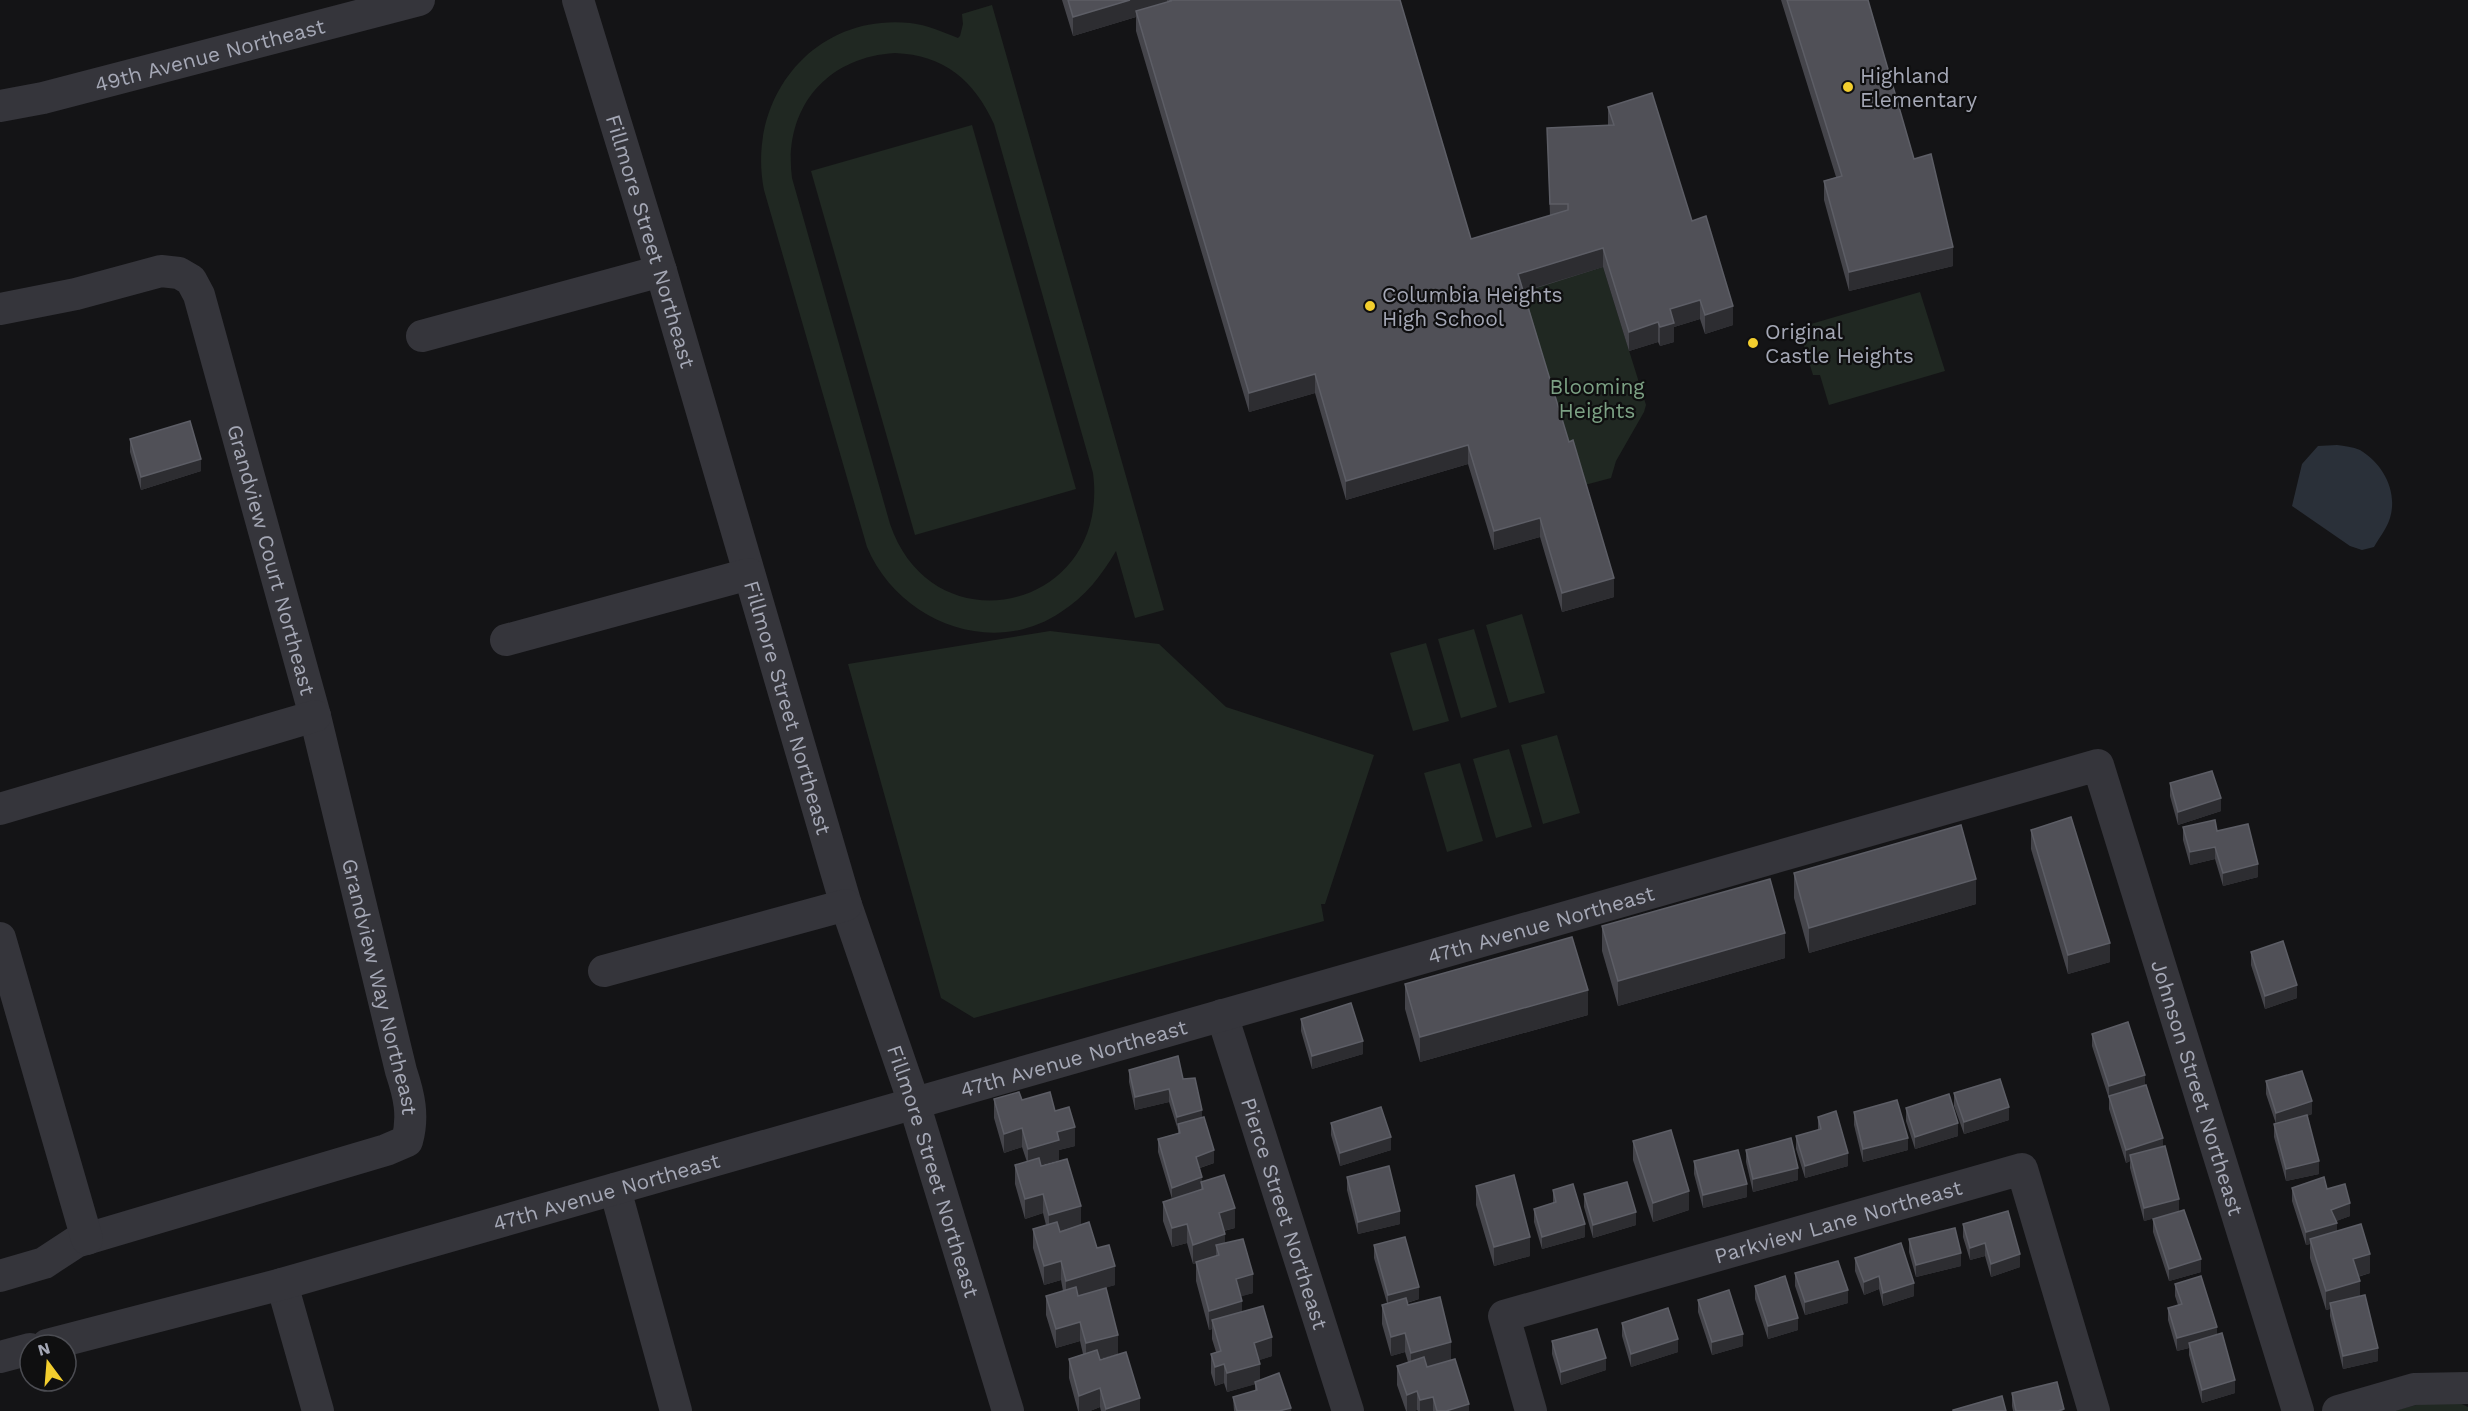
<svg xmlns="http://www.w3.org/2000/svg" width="2468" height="1411" font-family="'Work Sans',sans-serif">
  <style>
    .green { fill: #202822; fill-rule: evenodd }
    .water { fill: #2a3039 }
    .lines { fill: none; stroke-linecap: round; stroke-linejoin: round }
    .minor { stroke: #35353b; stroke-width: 32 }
    .wall { fill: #45454b }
    .shaded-wall { fill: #2d2d31 }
    .building { fill: #505057; stroke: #5d5e66; stroke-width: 1.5 }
    .poi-dot { fill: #f3ce2e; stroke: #0f0f10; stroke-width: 2 }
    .labels { text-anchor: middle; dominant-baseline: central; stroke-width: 4.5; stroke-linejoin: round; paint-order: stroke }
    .street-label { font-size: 21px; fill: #a5a8b6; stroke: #0f0f10 }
    .poi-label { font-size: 21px; fill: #a5a8b6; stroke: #0f0f10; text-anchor: start }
    .park-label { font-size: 21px; fill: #7ca184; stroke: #0f0f10 }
  </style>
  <rect width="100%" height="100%" fill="#141416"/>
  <g class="green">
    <path d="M992,5l172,605 -29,8 -19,-67c-15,25 -30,45 -55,61 -69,47 -163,9 -194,-65l-103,-357c-18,-91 49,-177 146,-167 17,2 33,9 48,15l2,-2 3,-12 -1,-10zM895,53c49,2 79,27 99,71l99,349c18,137 -160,178 -203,51l-98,-346c-9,-68 33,-121 103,-125z"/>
    <polygon points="972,125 1076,489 915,535 811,171"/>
    <polygon points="1603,267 1646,405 1644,412 1616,461 1611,478 1581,486 1518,293"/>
    <polygon points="1920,292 1945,371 1829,405 1820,375 1813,375 1800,333 1806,332 1811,324"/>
    <polygon points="1522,614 1545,693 1509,703 1486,625"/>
    <polygon points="1474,629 1497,707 1461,718 1438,639"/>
    <polygon points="1050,631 1159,644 1226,707 1374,755 1325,904 1321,904 1324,921 974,1018 941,998 848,664"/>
    <polygon points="1426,643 1449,721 1413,731 1390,653"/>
    <polygon points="1557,735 1580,813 1543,824 1521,745"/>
    <polygon points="1509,749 1532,827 1496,838 1473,759"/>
    <polygon points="1460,763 1483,841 1447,852 1424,773"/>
    <polygon points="2451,1399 2468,1407 2468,1411 2394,1411 2416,1405"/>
  </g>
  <path class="water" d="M2337,445c7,1 16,2 23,5 23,14 38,41 30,68 -3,10 -11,20 -16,29l-12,3 -12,-4 -58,-40 10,-42 16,-18z"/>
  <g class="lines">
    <g class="minor">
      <path id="s1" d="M578,0l83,271 185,634 68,198 94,308"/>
      <path id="s2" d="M0,106l43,-8 376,-98"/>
      <path id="s3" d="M0,309l76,-15 85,-23 18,2 12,7 8,15 116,421 86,355c8,24 13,45 6,70l-21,9 -310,92 -32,21 -44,13"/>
      <polyline points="422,336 661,271"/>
      <polyline points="506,640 749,574"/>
      <polyline points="0,809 315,716"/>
      <polyline points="0,938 87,1239"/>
      <polyline points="604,971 846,905"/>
      <path id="s4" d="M1222,1015l126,396"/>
      <polyline points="615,1189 676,1411"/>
      <polyline points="282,1284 318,1411"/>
      <path id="s5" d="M47,1345l235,-61 1816,-519 200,646"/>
      <polyline points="0,1357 30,1349"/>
      <path id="s6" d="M1531,1411l-27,-95 518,-147 72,242"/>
      <polyline points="2338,1411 2414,1389 2468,1388"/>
    </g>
  </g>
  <g class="wall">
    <polygon points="1062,0 1400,0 1471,239 1550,216 1547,128 1608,126 1608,107 1692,221 1733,325 1705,334 1700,319 1674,327 1674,342 1660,346 1658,342 1629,351 1603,267 1524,292 1614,597 1562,612 1540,537 1494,550 1468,464 1346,500 1315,393 1249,412 1136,31 1136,17 1073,36"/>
    <polygon points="1781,0 1868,0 1914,159 1953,266 1849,291 1824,200 1824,181 1836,177"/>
    <polygon points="130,439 201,471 141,490 130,452"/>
    <polygon points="2170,783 2221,811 2178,825 2170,796"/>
    <polygon points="2183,827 2217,831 2258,877 2223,886 2215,859 2190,865 2183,840"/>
    <polygon points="2031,830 2110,962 2068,974 2031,849"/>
    <polygon points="1794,873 1976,904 1809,953 1794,898"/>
    <polygon points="1602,926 1785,958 1618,1006 1602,951"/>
    <polygon points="2251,952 2297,998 2265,1009 2251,965"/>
    <polygon points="1405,984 1588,1015 1420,1062 1405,1009"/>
    <polygon points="1301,1019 1363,1054 1312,1069 1301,1031"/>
    <polygon points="2092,1034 2145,1086 2163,1147 2179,1211 2201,1272 2169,1281 2153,1232 2153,1219 2158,1217 2144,1221 2130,1168 2130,1161 2126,1163 2109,1109 2109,1099 2092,1046"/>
    <polygon points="1129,1070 1183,1079 1202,1118 1214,1163 1200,1168 1202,1182 1235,1228 1224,1231 1225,1243 1253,1293 1241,1296 1242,1312 1272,1356 1259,1360 1260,1380 1291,1411 1234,1411 1233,1397 1255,1391 1255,1384 1227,1392 1224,1383 1215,1386 1211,1373 1211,1354 1216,1352 1212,1339 1212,1329 1209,1330 1196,1281 1196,1263 1193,1264 1187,1243 1172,1247 1163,1221 1163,1202 1172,1199 1158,1152 1158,1139 1178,1133 1178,1130 1169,1102 1135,1110 1129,1082"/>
    <polygon points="2266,1081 2312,1114 2307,1116 2319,1174 2286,1181 2274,1137 2274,1124 2276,1124 2266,1094"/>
    <polygon points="1954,1093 2009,1120 1964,1134 1954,1106"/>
    <polygon points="994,1099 1022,1100 1055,1111 1075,1146 1059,1150 1059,1160 1040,1165 1097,1248 1115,1285 1103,1288 1118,1354 1099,1359 1140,1411 1101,1411 1100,1407 1090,1411 1078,1411 1069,1378 1069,1359 1083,1354 1080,1341 1056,1348 1046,1315 1046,1296 1063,1291 1061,1280 1044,1285 1033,1248 1033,1229 1046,1225 1043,1213 1025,1219 1015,1184 1015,1165 1027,1162 1022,1147 1004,1153 994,1118"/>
    <polygon points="1906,1108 1958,1136 1915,1149 1906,1121"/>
    <polygon points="1854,1112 1908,1150 1863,1162 1854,1125"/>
    <polygon points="1818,1117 1848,1166 1805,1178 1796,1149 1796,1136 1818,1130"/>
    <polygon points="1331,1123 1391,1150 1340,1166 1331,1135"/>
    <polygon points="1633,1141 1689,1210 1653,1222 1633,1160"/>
    <polygon points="1746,1150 1798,1180 1753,1192 1746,1162"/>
    <polygon points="1694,1161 1747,1197 1703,1208 1694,1174"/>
    <polygon points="1347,1177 1400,1224 1358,1234 1347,1190"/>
    <polygon points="1476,1186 1530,1256 1494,1266 1476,1205"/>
    <polygon points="2292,1188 2327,1189 2350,1216 2336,1221 2337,1231 2370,1273 2358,1277 2360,1296 2378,1361 2343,1369 2330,1316 2330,1309 2326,1310 2310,1258 2310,1244 2306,1245 2292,1201"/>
    <polygon points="1553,1190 1585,1237 1542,1249 1534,1222 1534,1209 1553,1203"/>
    <polygon points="1584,1194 1636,1225 1593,1238 1584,1207"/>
    <polygon points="1963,1224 2020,1267 1991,1277 1985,1256 1970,1260 1963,1237"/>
    <polygon points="1909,1239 1961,1266 1916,1277 1909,1252"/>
    <polygon points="1374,1245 1419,1299 1407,1303 1408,1305 1451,1360 1469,1411 1418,1411 1417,1410 1414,1411 1406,1411 1397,1385 1397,1366 1408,1362 1405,1352 1391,1356 1382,1324 1382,1305 1387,1303 1374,1258"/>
    <polygon points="1855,1258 1914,1296 1883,1306 1879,1289 1864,1295 1855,1271"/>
    <polygon points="1795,1273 1848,1303 1805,1315 1795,1286"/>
    <polygon points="2175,1284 2217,1334 2235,1393 2202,1403 2189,1355 2189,1348 2177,1351 2168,1320 2168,1308 2178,1305 2175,1296"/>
    <polygon points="1755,1286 1798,1330 1768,1339 1755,1299"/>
    <polygon points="1698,1300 1743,1346 1712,1355 1698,1312"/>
    <polygon points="1622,1323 1678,1352 1631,1367 1622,1336"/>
    <polygon points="1552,1341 1606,1370 1561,1385 1552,1354"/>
    <polygon points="2012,1393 2064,1411 2013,1411 2012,1406"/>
  </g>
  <g class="shaded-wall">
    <polygon points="1130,0 1167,0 1167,8 1136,11 1136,17 1073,36 1073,17"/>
    <polygon points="1953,247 1953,266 1849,291 1849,272"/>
    <polygon points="1603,248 1603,267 1518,293 1518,274"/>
    <polygon points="1700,300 1700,319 1674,327 1674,342 1660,346 1660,327 1670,309"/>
    <polygon points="1733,306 1733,325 1705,334 1705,315"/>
    <polygon points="1658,322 1658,342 1629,351 1629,332"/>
    <polygon points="1315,374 1315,393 1249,412 1249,393"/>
    <polygon points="1468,445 1468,464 1346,500 1346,481"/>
    <polygon points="201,459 201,471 141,490 141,477"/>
    <polygon points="1540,518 1540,537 1494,550 1494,531"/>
    <polygon points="1614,578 1614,597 1562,612 1562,593"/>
    <polygon points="2221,798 2221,811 2178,825 2178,812"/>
    <polygon points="2215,847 2215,859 2190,865 2190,852"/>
    <polygon points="2258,864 2258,877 2223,886 2223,873"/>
    <polygon points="1976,879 1976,904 1809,953 1809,928"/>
    <polygon points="1785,933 1785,958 1618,1006 1618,981"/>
    <polygon points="2110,943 2110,962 2068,974 2068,955"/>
    <polygon points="2297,985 2297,998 2265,1009 2265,996"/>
    <polygon points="1588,990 1588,1015 1420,1062 1420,1037"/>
    <polygon points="1363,1041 1363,1054 1312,1069 1312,1056"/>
    <polygon points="2145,1075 2145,1088 2109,1096 2109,1099 2109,1086"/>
    <polygon points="1169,1089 1169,1102 1135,1110 1135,1097"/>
    <polygon points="2312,1101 2312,1114 2276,1126 2276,1113"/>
    <polygon points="2009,1107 2009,1120 1964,1134 1964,1122"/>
    <polygon points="1202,1110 1202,1123 1178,1124 1177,1130 1177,1117"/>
    <polygon points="1958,1123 1958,1136 1915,1149 1915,1137"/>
    <polygon points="1075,1127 1075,1146 1059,1150 1059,1160 1028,1168 1028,1149 1057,1132"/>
    <polygon points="1022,1128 1022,1147 1004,1153 1004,1134"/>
    <polygon points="1391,1137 1391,1150 1340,1166 1340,1153"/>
    <polygon points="1908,1138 1908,1150 1863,1162 1863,1149"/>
    <polygon points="2163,1138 2163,1151 2130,1155 2130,1161 2126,1163 2126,1150"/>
    <polygon points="1214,1150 1214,1163 1196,1169 1196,1157"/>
    <polygon points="1848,1153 1848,1166 1805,1178 1805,1166"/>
    <polygon points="2319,1161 2319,1174 2286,1181 2286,1169"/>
    <polygon points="1798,1168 1798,1180 1753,1192 1753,1179"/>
    <polygon points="1202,1177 1202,1187 1201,1182 1201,1191 1172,1201 1172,1188"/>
    <polygon points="1747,1184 1747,1197 1703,1208 1703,1195"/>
    <polygon points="1689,1191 1689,1210 1653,1222 1653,1203"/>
    <polygon points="1043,1194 1043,1213 1025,1219 1025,1199"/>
    <polygon points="2179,1199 2179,1212 2144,1221 2144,1208"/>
    <polygon points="2350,1203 2350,1216 2331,1223 2331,1210"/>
    <polygon points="1081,1206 1081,1225 1049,1234 1049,1215"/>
    <polygon points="1235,1208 1235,1228 1219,1232 1219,1213"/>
    <polygon points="1400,1211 1400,1224 1358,1234 1358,1222"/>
    <polygon points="1636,1212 1636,1225 1593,1238 1593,1225"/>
    <polygon points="2337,1223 2337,1236 2310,1239 2310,1244 2306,1245 2306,1232"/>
    <polygon points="1187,1224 1187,1243 1172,1247 1172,1228"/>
    <polygon points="1585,1224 1585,1237 1542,1249 1542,1237"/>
    <polygon points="1225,1234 1225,1253 1216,1245 1216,1256 1193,1264 1193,1245"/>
    <polygon points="1530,1237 1530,1256 1494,1266 1494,1247"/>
    <polygon points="1985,1243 1985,1256 1970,1260 1970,1248"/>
    <polygon points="1961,1253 1961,1266 1916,1277 1916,1265"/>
    <polygon points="2020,1254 2020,1267 1991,1277 1991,1264"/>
    <polygon points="2370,1254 2370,1273 2353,1278 2353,1259"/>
    <polygon points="2201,1259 2201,1272 2169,1281 2169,1269"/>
    <polygon points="1061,1261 1061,1280 1044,1285 1044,1266"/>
    <polygon points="1115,1266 1115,1285 1066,1300 1066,1281"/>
    <polygon points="1253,1274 1253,1293 1236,1298 1236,1279"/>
    <polygon points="1879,1276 1879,1289 1864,1295 1864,1282"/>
    <polygon points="2360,1281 2360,1300 2330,1303 2330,1309 2326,1310 2326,1291"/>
    <polygon points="1914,1283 1914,1296 1883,1306 1883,1293"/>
    <polygon points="1419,1287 1419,1299 1388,1308 1388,1295"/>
    <polygon points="1848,1290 1848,1303 1805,1315 1805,1302"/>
    <polygon points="1242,1301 1242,1320 1212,1320 1212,1329 1209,1330 1209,1311"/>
    <polygon points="1798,1318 1798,1330 1768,1339 1768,1326"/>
    <polygon points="1080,1322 1080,1341 1056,1348 1056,1329"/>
    <polygon points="2217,1327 2217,1340 2189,1343 2189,1348 2177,1351 2177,1338"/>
    <polygon points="1405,1333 1405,1352 1391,1356 1391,1337"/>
    <polygon points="1743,1334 1743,1346 1712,1355 1712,1342"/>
    <polygon points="1118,1335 1118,1354 1086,1362 1086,1343"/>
    <polygon points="1272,1337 1272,1356 1254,1362 1254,1343"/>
    <polygon points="1678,1339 1678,1352 1631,1367 1631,1354"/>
    <polygon points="1451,1342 1451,1361 1411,1373 1411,1353"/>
    <polygon points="2378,1348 2378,1361 2343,1369 2343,1356"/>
    <polygon points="1606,1358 1606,1370 1561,1385 1561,1372"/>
    <polygon points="1224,1364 1224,1383 1215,1386 1215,1367"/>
    <polygon points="1260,1364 1260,1383 1227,1392 1227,1373"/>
    <polygon points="2235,1380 2235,1393 2202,1403 2202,1390"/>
    <polygon points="1100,1388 1100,1407 1090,1411 1079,1411 1079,1396"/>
    <polygon points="1417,1391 1417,1410 1414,1411 1407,1411 1407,1395"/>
    <polygon points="1433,1397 1433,1411 1420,1411 1420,1400"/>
    <polygon points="1140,1398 1140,1411 1106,1411 1106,1409"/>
    <polygon points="1469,1404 1469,1411 1446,1411"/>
    <polygon points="1291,1408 1291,1411 1279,1411"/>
  </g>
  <g class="building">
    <polygon points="1068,0 1130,0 1073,17"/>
    <polygon points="1170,0 1400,0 1471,239 1568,210 1568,204 1550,204 1547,128 1614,125 1608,107 1652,93 1692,221 1706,216 1733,306 1705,315 1700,300 1670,309 1674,323 1660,327 1658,322 1629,332 1603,248 1518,274 1569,442 1573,440 1614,578 1562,593 1540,518 1494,531 1468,445 1346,481 1315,374 1249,393 1136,11 1171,1"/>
    <polygon points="1787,0 1868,0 1914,159 1931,154 1953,247 1849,272 1824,181 1842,176"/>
    <polygon points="190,421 201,459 141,477 130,439"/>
    <polygon points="2212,771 2221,798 2178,812 2170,783"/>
    <polygon points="2071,817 2110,943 2068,955 2031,830"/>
    <polygon points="2215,820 2217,831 2248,824 2258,864 2223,873 2215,847 2190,852 2183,827"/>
    <polygon points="1961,825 1976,879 1809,928 1794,873"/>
    <polygon points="1770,879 1785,933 1618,981 1602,926"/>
    <polygon points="1572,937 1588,990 1420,1037 1405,984"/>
    <polygon points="2283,941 2297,985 2265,996 2251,952"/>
    <polygon points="1351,1003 1363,1041 1312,1056 1301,1019"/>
    <polygon points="2128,1022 2145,1075 2109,1086 2092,1034"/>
    <polygon points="1178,1056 1183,1079 1195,1078 1202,1110 1177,1117 1169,1089 1135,1097 1129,1070"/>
    <polygon points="2302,1071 2312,1101 2276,1113 2266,1081"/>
    <polygon points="2000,1079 2009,1107 1964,1122 1954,1093"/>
    <polygon points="2146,1085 2163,1138 2126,1150 2109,1096"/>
    <polygon points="1019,1092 1022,1100 1050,1092 1055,1111 1069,1107 1075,1127 1057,1132 1059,1140 1028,1149 1022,1128 1004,1134 994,1099"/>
    <polygon points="1949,1094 1958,1123 1915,1137 1906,1108"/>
    <polygon points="1897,1100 1908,1138 1863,1149 1854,1112"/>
    <polygon points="1381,1107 1391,1137 1340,1153 1331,1123"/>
    <polygon points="1836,1111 1848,1153 1805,1166 1796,1136 1821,1129 1818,1117"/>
    <polygon points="2307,1115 2319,1161 2286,1169 2274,1124"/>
    <polygon points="1204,1117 1214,1150 1196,1157 1202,1177 1172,1188 1158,1139 1180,1133 1178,1124"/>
    <polygon points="1671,1130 1689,1191 1653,1203 1633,1141"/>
    <polygon points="1791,1138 1798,1168 1753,1179 1746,1150"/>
    <polygon points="2165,1146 2179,1199 2144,1208 2130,1155"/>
    <polygon points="1738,1150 1747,1184 1703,1195 1694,1161"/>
    <polygon points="1039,1158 1041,1166 1067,1159 1081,1206 1049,1215 1043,1194 1025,1199 1015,1165"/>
    <polygon points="1389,1166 1400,1211 1358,1222 1347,1177"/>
    <polygon points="1224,1175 1235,1208 1219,1213 1225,1234 1193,1245 1187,1224 1172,1228 1163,1202 1203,1189 1201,1182"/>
    <polygon points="1514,1175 1530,1237 1494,1247 1476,1186"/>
    <polygon points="2324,1177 2327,1189 2345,1184 2350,1203 2331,1210 2337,1223 2306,1232 2292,1188"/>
    <polygon points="1627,1182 1636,1212 1593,1225 1584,1194"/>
    <polygon points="1573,1184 1585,1224 1542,1237 1534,1209 1556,1202 1553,1190"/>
    <polygon points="2184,1210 2201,1259 2169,1269 2153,1219"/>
    <polygon points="2008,1211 2020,1254 1991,1264 1985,1243 1970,1248 1963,1224"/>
    <polygon points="1057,1222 1060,1232 1089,1222 1097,1248 1109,1245 1115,1266 1066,1281 1061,1261 1044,1266 1033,1229"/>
    <polygon points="2361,1224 2370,1254 2353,1259 2360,1281 2326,1291 2310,1239"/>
    <polygon points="1955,1228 1961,1253 1916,1265 1909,1239"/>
    <polygon points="1405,1237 1419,1287 1388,1295 1374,1245"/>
    <polygon points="1243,1239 1253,1274 1236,1279 1242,1301 1209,1311 1196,1262 1219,1255 1216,1245"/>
    <polygon points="1901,1243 1914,1283 1883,1293 1879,1276 1864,1282 1855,1258"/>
    <polygon points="1838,1261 1848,1290 1805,1302 1795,1273"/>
    <polygon points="1785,1276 1798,1318 1768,1326 1755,1286"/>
    <polygon points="2201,1276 2217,1327 2177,1338 2168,1308 2182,1304 2175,1284"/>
    <polygon points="1076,1287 1078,1296 1106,1288 1118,1335 1086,1343 1080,1322 1056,1329 1046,1296"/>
    <polygon points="1729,1290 1743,1334 1712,1342 1698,1300"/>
    <polygon points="2365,1295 2378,1348 2343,1356 2330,1303"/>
    <polygon points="1440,1297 1451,1342 1411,1353 1405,1333 1391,1337 1382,1305 1406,1298 1408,1305"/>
    <polygon points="1263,1306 1272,1337 1254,1343 1260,1364 1227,1373 1224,1364 1215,1367 1211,1354 1221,1351 1212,1320"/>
    <polygon points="1668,1308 1678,1339 1631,1354 1622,1323"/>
    <polygon points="1597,1329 1606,1358 1561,1372 1552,1341"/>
    <polygon points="2222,1333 2235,1380 2202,1390 2189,1343"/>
    <polygon points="1097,1350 1100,1360 1126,1352 1140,1398 1106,1409 1100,1388 1079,1396 1069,1359"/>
    <polygon points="1424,1357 1427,1367 1455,1359 1469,1404 1446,1411 1437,1411 1433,1397 1420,1400 1417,1391 1407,1395 1397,1366"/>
    <polygon points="1279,1373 1291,1408 1279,1411 1237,1411 1233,1397 1257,1390 1255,1382"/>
    <polygon points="2057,1382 2064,1409 2058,1411 2016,1411 2012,1393"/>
    <polygon points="2002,1396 2006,1411 1953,1411 1953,1410"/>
  </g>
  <g class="poi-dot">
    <circle cx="1848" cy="87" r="6"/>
    <circle cx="1370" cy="306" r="6"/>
    <circle cx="1753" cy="343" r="6"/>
  </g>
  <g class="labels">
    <g class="street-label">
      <text stroke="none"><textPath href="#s2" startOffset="216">49th Avenue Northeast</textPath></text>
      <text stroke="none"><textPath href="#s1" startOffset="252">Fillmore Street Northeast</textPath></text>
      <text stroke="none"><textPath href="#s3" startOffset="489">Grandview Court Northeast</textPath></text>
      <text stroke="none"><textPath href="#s1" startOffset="738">Fillmore Street Northeast</textPath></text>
      <text stroke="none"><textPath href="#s5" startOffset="1552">47th Avenue Northeast</textPath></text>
      <text stroke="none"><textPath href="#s3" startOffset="930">Grandview Way Northeast</textPath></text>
      <text stroke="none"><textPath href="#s5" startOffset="1066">47th Avenue Northeast</textPath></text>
      <text stroke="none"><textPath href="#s5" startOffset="2469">Johnson Street Northeast</textPath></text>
      <text stroke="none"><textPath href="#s1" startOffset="1224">Fillmore Street Northeast</textPath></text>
      <text stroke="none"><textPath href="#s5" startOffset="580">47th Avenue Northeast</textPath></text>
      <text stroke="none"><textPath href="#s4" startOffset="208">Pierce Street Northeast</textPath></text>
      <text stroke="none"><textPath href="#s6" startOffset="446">Parkview Lane Northeast</textPath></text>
    </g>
    <g class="poi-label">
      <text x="1860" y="75">Highland<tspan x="1860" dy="24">Elementary</tspan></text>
      <text x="1382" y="294">Columbia Heights<tspan x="1382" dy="24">High School</tspan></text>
      <text x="1765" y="331">Original<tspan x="1765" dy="24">Castle Heights</tspan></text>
    </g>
    <g class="park-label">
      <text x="1597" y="386">Blooming<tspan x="1597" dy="24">Heights</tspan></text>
    </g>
  </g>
  <g transform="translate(48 1363) rotate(344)"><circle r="28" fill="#0f0f10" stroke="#4b4c52" stroke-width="1.5"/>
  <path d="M0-4.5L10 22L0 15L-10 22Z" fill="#f3ce2e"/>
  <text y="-9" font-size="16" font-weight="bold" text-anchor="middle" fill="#a5a8b6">N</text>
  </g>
</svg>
